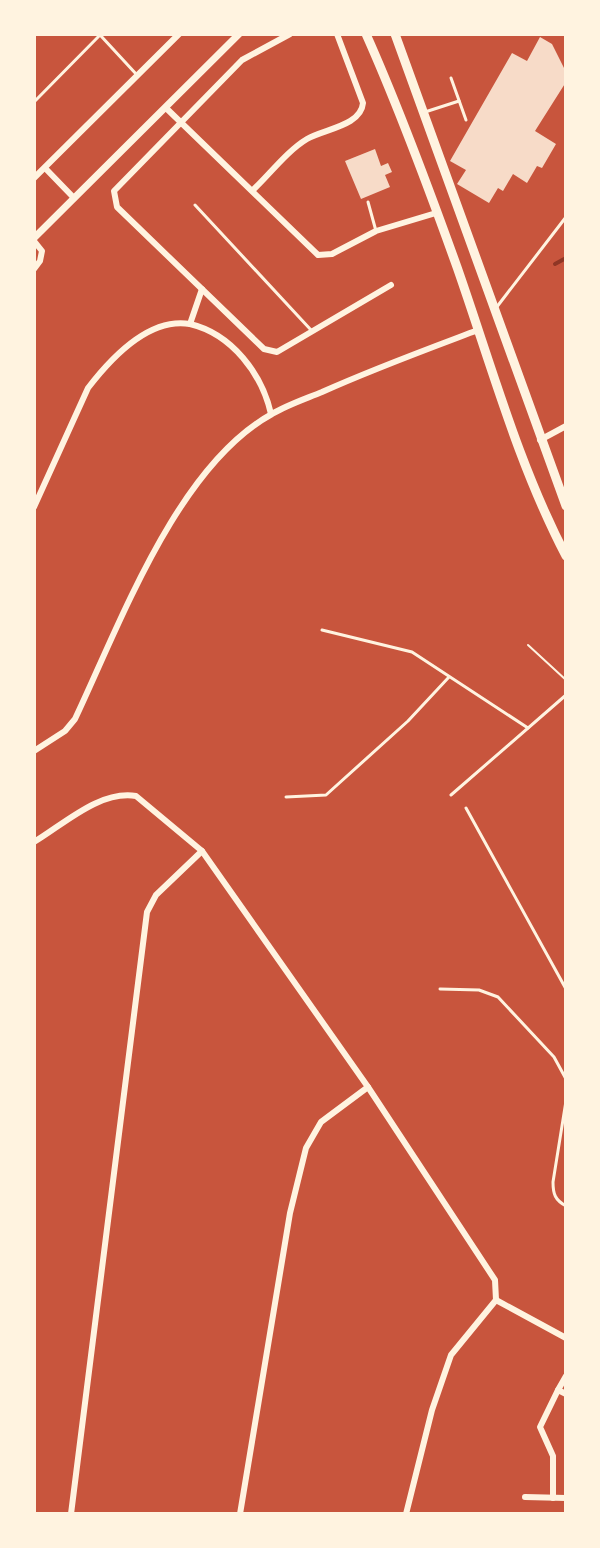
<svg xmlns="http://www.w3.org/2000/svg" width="600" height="1548" font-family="'Public Sans',sans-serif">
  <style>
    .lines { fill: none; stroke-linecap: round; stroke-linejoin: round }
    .stream { stroke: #8f3625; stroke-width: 4 }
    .building { fill: #f7dbc8 }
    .path { stroke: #fff3e0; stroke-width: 2 }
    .service { stroke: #fff3e0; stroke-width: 3 }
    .minor { stroke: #fff3e0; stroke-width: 6 }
    .tertiary { stroke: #fff3e0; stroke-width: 7 }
    .primary { stroke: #fff3e0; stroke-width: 9 }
  </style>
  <rect width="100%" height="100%" fill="#c8553d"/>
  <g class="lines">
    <polyline class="stream" points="555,264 566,258"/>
  </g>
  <g class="building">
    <polygon points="540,37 552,44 566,72 566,82 535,131 556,144 542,168 537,166 527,183 513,174 503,191 498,188 489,203 457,184 466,170 450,161 512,53 527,61"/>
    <polygon points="375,149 381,166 388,163 392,172 385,175 390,187 361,199 345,161"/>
  </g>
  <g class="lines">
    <polyline class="path" points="528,645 566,680"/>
    <g class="service">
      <polyline points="101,36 137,75"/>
      <polyline points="451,78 466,120"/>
      <polyline points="34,102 101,34"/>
      <polyline points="425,112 459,101"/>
      <polyline points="368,202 376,231"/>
      <polyline points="195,205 311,330"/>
      <polyline points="496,308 566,217"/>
      <polyline points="322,630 412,652 528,728"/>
      <polyline points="451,795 566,695"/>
      <polyline points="286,797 326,795 408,721 449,677"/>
      <polyline points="466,808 566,989"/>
      <polyline points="440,989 479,990 498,997 554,1057 566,1079"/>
      <path d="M566,1101l-13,81c0,12 2,18 13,24"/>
    </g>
    <g class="minor">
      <polyline points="290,34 242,60 114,191 117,207 264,349 277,352 391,285"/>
      <polyline points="166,108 318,255 332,254 376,231 436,213"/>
      <polyline points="45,168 74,198"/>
      <polyline points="34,178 179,34"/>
      <path d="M253,190c17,-16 34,-39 54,-51 17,-10 54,-13 56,-36l-26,-69"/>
      <polyline points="34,241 42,251 40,261 34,269"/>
      <path d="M202,289l-12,35c42,10 72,50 81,90"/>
      <polyline points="540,440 566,426"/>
      <path d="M34,507l54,-119c23,-30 61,-71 102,-64"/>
      <path d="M34,751l31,-20 10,-12c45,-95 102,-253 197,-305 15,-9 33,-15 50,-22 51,-23 103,-42 156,-62"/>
      <path d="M34,842c30,-18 66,-52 102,-46l66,55 166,236 127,193 1,20 -45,55 -19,55 -26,104"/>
      <polyline points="496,1300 566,1338"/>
      <polyline points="566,1376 558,1390 566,1394"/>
      <polyline points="525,1497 566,1498"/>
      <polyline points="553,1498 553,1456 540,1427 558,1390"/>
      <polyline points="71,1514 147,912 156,895 202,851"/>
      <polyline points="240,1514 290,1213 306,1148 321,1122 368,1087"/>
    </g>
    <polyline class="tertiary" points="34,238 239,34"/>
    <g class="primary">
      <path d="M366,34c34,76 63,155 91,233 34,97 61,197 109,289"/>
      <polyline points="395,34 566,506"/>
    </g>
  </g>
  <rect width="600" height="1548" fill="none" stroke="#fff3e0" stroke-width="72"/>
</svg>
